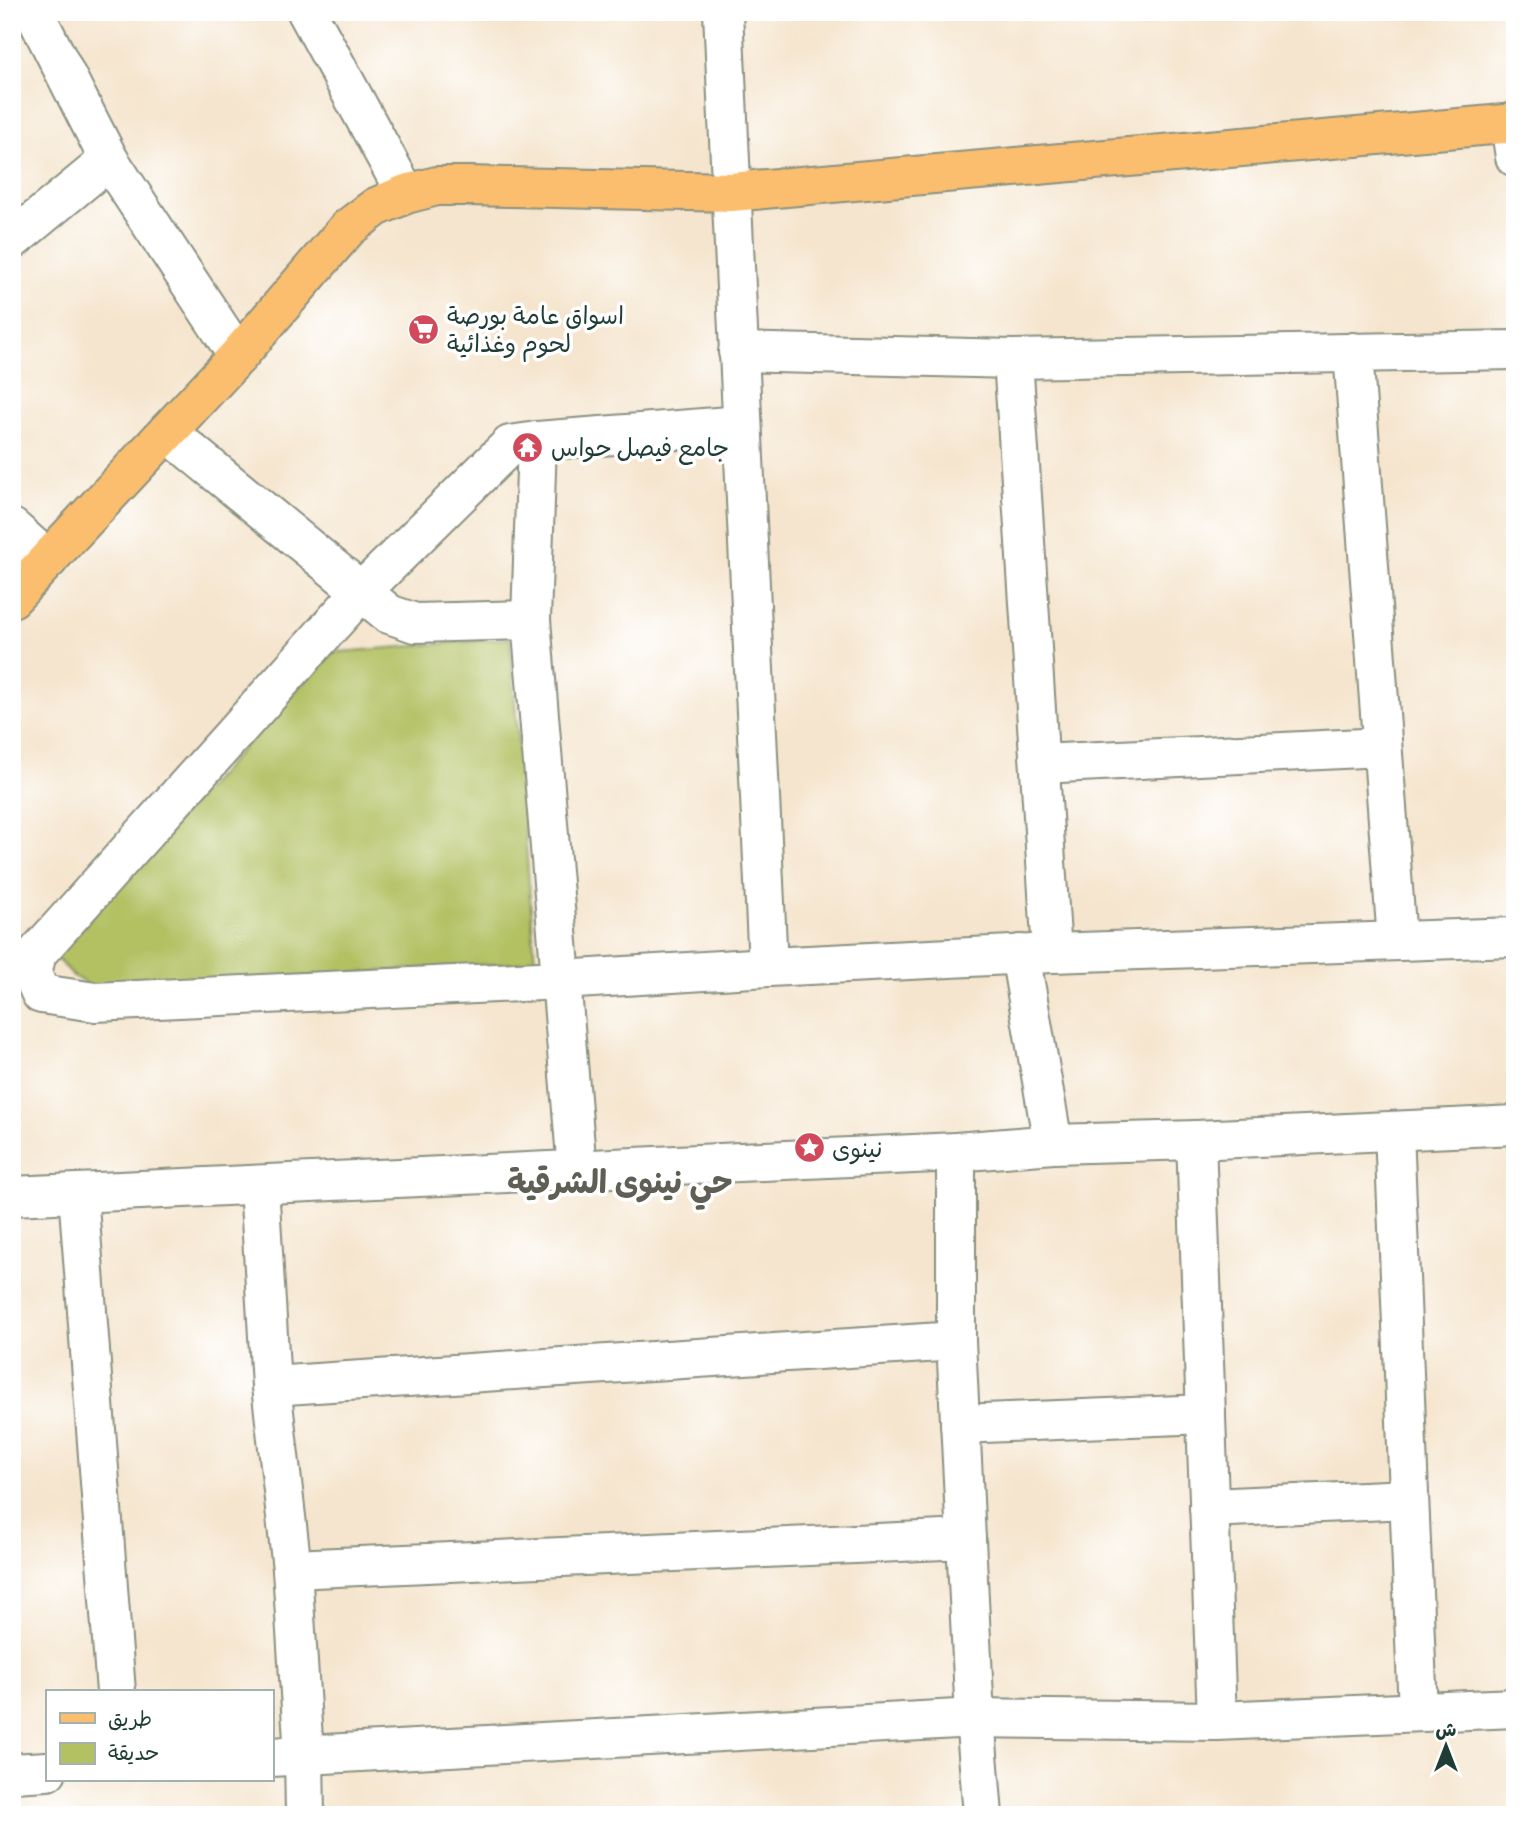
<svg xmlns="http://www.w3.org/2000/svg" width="1527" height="1827" font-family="Delius,'Playpen Sans Arabic',sans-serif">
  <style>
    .green { fill: #b3c163; stroke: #697f4c; stroke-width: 2 }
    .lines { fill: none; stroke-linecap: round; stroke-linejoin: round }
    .minor-casing { stroke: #8a9181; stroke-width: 42 }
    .major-casing { stroke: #8a9181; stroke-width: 42 }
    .minor { stroke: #fff; stroke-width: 38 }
    .major { stroke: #fabe6e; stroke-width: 38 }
    .labels { text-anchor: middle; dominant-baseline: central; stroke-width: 7; stroke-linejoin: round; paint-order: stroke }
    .poi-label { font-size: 24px; fill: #1f3d34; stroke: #fff; text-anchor: start }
    .district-label { font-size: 32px; font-weight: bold; fill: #605f55; stroke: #fff }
  </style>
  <rect width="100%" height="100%" fill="#fff"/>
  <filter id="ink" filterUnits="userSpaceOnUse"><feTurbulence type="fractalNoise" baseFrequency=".0143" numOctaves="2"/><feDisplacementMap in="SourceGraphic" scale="14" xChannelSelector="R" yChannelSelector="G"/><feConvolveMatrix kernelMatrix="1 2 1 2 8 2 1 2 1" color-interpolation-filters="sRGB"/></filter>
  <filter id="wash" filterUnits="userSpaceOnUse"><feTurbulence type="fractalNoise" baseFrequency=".00686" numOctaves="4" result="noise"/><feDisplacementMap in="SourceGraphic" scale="28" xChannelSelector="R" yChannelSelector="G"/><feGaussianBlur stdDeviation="1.57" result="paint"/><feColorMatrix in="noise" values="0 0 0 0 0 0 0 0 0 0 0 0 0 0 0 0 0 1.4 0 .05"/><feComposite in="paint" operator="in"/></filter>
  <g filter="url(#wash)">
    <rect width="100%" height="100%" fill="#f5e5ce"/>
    <polygon class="green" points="510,638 535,962 94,989 72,975 55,957 328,653"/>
  </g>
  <g filter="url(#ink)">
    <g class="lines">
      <defs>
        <g id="minor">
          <polyline points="34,12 109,160 238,356"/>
          <polyline points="307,12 406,194"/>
          <polyline points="723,12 768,967"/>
          <polyline points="1510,123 1515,157"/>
          <polyline points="12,240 109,160"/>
          <polyline points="738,352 1013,359 1515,350"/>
          <polyline points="1353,352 1397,941"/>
          <polyline points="1013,359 1052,953"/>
          <polyline points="167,432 389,614 415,623 531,620"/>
          <polyline points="537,441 742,425"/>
          <polyline points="12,528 48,560"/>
          <polyline points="1040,764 1382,747"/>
          <polyline points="1020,954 1053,1144"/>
          <polyline points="1394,1131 1418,1712"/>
          <polyline points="1196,1140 1217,1721"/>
          <polyline points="956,1152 956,1341 975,1718 983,1815"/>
          <polyline points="577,1170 531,620 537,441 510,445 361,592 37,953 32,974 41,994 95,1002 561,980 768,967 1052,953 1515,937"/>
          <polyline points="259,1185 271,1386 292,1569 304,1755 305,1815"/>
          <polyline points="78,1193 116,1692"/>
          <polyline points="12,1196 956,1152 1053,1144 1196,1140 1515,1125"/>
          <polyline points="271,1386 956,1341"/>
          <polyline points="960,1424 1206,1414"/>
          <polyline points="1209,1508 1409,1499"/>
          <polyline points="292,1569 966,1539"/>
          <polyline points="271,1757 975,1718 1217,1721 1515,1708"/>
          <polyline points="12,1773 47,1771"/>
        </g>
        <polyline id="major" points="12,598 238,356 348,228 376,207 406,194 437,186 468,186 731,192 1515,123"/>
      </defs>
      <use href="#minor" class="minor-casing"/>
      <use href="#major" class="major-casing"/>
      <use href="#minor" class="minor"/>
      <use href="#major" class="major"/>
    </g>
  </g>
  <defs>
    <symbol id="supermarket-disc" viewBox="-11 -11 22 22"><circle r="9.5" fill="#d1495b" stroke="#fff"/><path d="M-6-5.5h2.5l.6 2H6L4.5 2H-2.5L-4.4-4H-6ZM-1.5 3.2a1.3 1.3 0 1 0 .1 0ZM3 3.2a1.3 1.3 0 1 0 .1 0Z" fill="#fff"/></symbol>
    <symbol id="temple-disc" viewBox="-11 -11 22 22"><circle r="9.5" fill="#d1495b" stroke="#fff"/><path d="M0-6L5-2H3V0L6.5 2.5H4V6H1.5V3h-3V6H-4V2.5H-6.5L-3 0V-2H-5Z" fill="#fff"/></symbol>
    <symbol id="sight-disc" viewBox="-11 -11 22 22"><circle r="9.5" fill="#d1495b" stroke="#fff"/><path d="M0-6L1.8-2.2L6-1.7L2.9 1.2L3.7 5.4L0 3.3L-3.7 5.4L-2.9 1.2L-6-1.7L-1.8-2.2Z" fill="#fff"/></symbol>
  </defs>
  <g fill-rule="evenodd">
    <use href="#supermarket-disc" x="406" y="312" width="35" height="35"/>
    <use href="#temple-disc" x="510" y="430" width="35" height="35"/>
    <use href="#sight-disc" x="792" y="1130" width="35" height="35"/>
  </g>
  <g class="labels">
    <g class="poi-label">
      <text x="447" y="315">اسواق عامة بورصة<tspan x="447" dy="28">لحوم وغذائية</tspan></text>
      <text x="551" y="447">جامع فيصل حواس</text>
      <text x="832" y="1148">نينوى</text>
    </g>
    <g class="district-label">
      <text x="620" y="1181">حي نينوى الشرقية</text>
    </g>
  </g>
  <rect width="1527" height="1827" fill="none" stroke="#fff" stroke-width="42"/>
  <rect x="46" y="1690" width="228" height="91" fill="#ffffff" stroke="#a5b1ae" stroke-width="2"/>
  <rect x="60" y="1713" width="35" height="10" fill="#fabe6e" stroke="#a5b1ae" stroke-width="2"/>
  <text x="108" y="1726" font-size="21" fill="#1f3d34">طريق</text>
  <rect x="60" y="1743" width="35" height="21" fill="#b3c163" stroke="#a5b1ae" stroke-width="2"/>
  <text x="108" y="1760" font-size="21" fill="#1f3d34">حديقة</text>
  <g transform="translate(1446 1746)" stroke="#ffffff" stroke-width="5" paint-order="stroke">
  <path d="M0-5L12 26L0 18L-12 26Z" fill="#1f3d34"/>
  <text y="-10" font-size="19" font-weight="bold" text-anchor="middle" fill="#1f3d34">ش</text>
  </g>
</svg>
